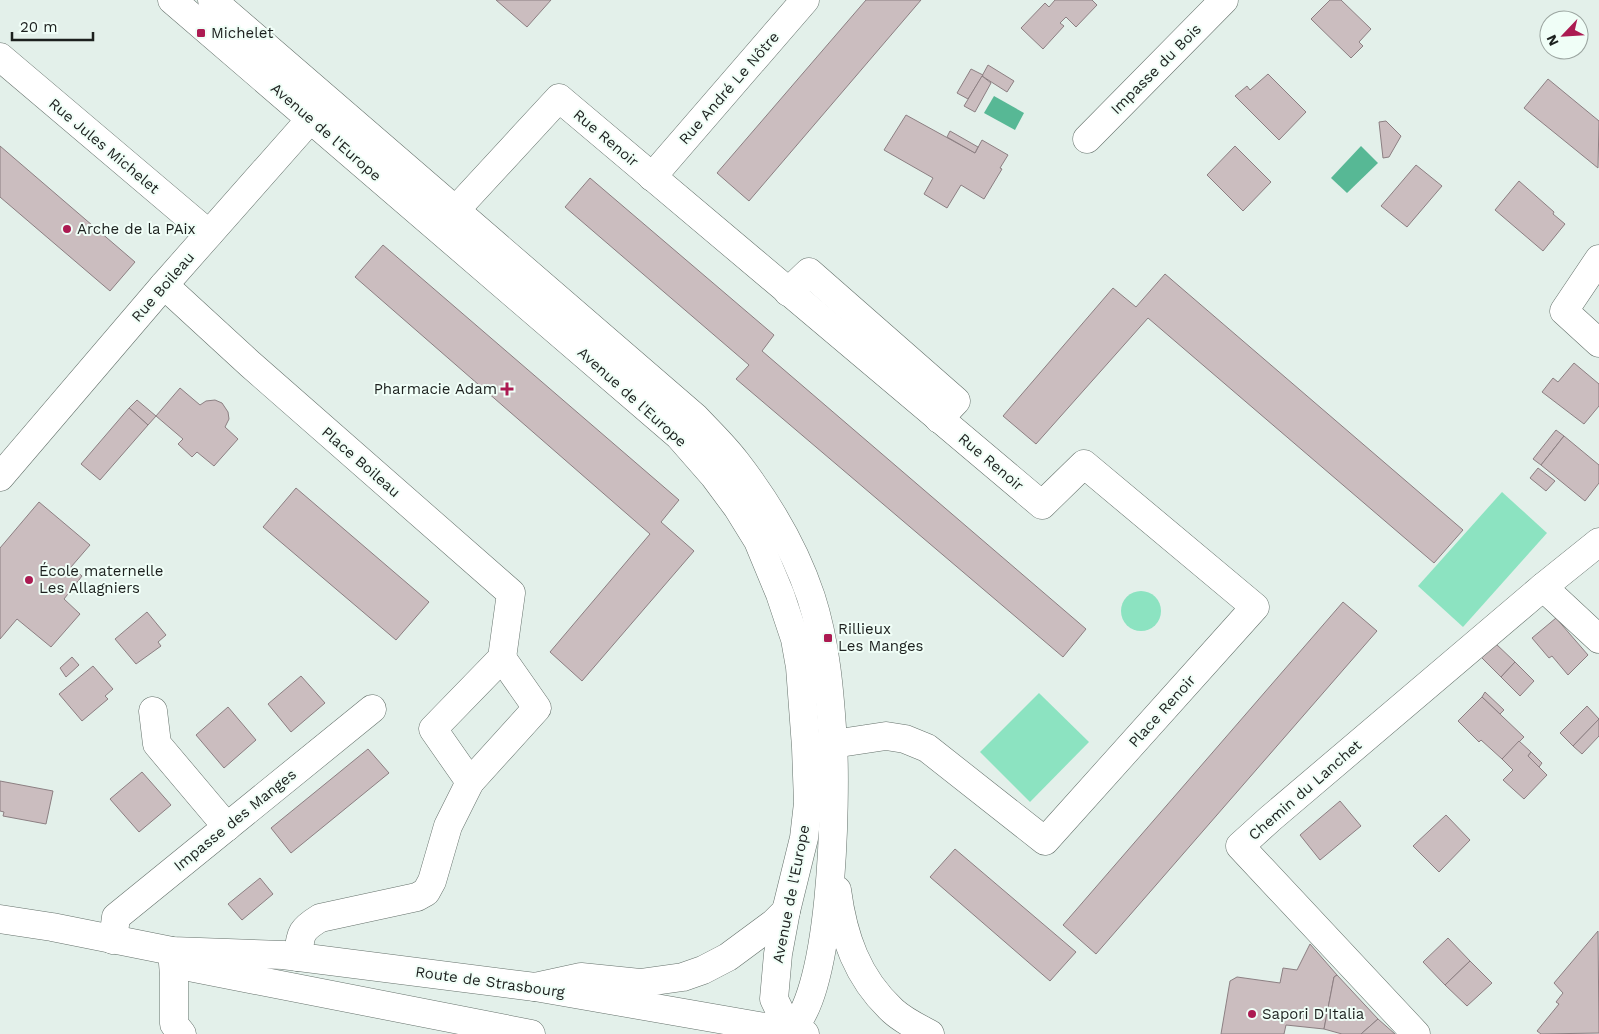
<svg xmlns="http://www.w3.org/2000/svg" width="1599" height="1034" font-family="'Work Sans',sans-serif">
  <style>
    .park { fill: #8ce3c1 }
    .water { fill: #57b895 }
    .building { fill: #cbbdbf; stroke: #8c7f82 }
    .lines { fill: none; stroke-linecap: round; stroke-linejoin: round }
    .minor-casing { stroke: #65716b; stroke-width: 29 }
    .major-casing { stroke: #65716b; stroke-width: 29 }
    .minor { stroke: #fff; stroke-width: 28 }
    .major { stroke: #fff; stroke-width: 28 }
    .poi-dot { fill: #ac1b52; stroke: #f0fef7; stroke-width: 2 }
    .labels { text-anchor: middle; dominant-baseline: central; stroke-width: 4; stroke-linejoin: round; paint-order: stroke }
    .poi-label { font-size: 15px; fill: #1c201e; stroke: #f0fef7; text-anchor: start }
    .street-label { font-size: 15px; fill: #1c201e; stroke: #f0fef7 }
  </style>
  <rect width="100%" height="100%" fill="#e3f0ea"/>
  <g class="park">
    <polygon points="1502,492 1547,533 1463,627 1418,586"/>
    <circle cx="1141" cy="611" r="20"/>
    <polygon points="1039,693 1089,742 1030,802 980,752"/>
  </g>
  <g class="water">
    <polygon points="994,96 1024,113 1015,130 984,113"/>
    <polygon points="1361,146 1378,163 1347,193 1331,178"/>
  </g>
  <g class="building">
    <polygon points="496,0 551,0 527,27"/>
    <polygon points="866,0 921,0 749,201 717,173"/>
    <polygon points="1055,0 1092,0 1097,5 1076,27 1066,17 1060,23 1064,26 1043,49 1021,28 1045,3 1049,7"/>
    <polygon points="1330,0 1341,0 1371,29 1359,42 1363,46 1351,58 1311,19"/>
    <polygon points="988,65 1014,81 1007,92 982,76"/>
    <polygon points="971,69 983,75 968,99 957,93"/>
    <polygon points="1268,74 1306,112 1279,140 1235,96 1247,86 1250,90"/>
    <polygon points="982,76 991,83 975,112 964,106"/>
    <polygon points="1548,79 1599,121 1598,168 1524,108"/>
    <polygon points="906,115 975,153 982,140 1008,155 1000,168 1002,169 984,199 961,185 947,208 924,194 933,178 884,150"/>
    <polygon points="1386,121 1401,136 1389,157 1383,158 1379,122"/>
    <polygon points="950,131 978,147 975,153 947,137"/>
    <polygon points="0,146 135,262 110,291 0,197"/>
    <polygon points="1235,146 1271,182 1243,211 1207,175"/>
    <polygon points="1416,165 1442,186 1407,227 1381,206"/>
    <polygon points="590,178 774,335 762,351 1086,629 1063,657 736,379 749,365 565,207"/>
    <polygon points="1519,181 1554,212 1553,214 1565,224 1543,251 1495,210"/>
    <polygon points="383,245 679,500 661,522 694,551 582,681 550,652 650,534 355,277"/>
    <polygon points="1165,274 1463,530 1434,563 1148,318 1036,444 1003,416 1113,288 1136,307"/>
    <polygon points="1574,363 1599,384 1599,406 1584,424 1542,392 1553,378 1558,382"/>
    <polygon points="180,388 200,405 206,401 215,400 222,403 228,412 229,419 225,427 238,439 214,466 197,452 192,457 178,444 183,439 156,416"/>
    <polygon points="137,400 156,416 148,425 129,408"/>
    <polygon points="129,408 148,425 100,480 81,464"/>
    <polygon points="1556,430 1564,436 1541,465 1533,459"/>
    <polygon points="1564,436 1599,465 1599,483 1585,501 1541,465"/>
    <polygon points="1538,468 1555,481 1546,491 1530,478"/>
    <polygon points="296,488 429,602 396,640 263,527"/>
    <polygon points="39,502 90,545 71,567 82,576 64,599 80,614 51,647 17,619 0,639 0,548"/>
    <polygon points="1343,602 1377,631 1096,954 1063,925"/>
    <polygon points="147,612 166,635 158,642 161,646 136,664 115,639"/>
    <polygon points="1556,618 1588,655 1568,675 1552,656 1549,658 1532,638"/>
    <polygon points="1495,643 1515,662 1501,677 1481,657"/>
    <polygon points="72,657 79,665 66,677 60,668"/>
    <polygon points="1515,662 1534,681 1520,696 1501,677"/>
    <polygon points="93,666 113,689 105,696 108,699 82,721 59,694"/>
    <polygon points="301,676 325,703 291,732 268,704"/>
    <polygon points="1485,692 1504,710 1500,714 1482,697"/>
    <polygon points="1482,697 1524,737 1502,759 1481,740 1479,742 1458,721"/>
    <polygon points="1587,706 1599,719 1573,746 1560,733"/>
    <polygon points="228,707 256,740 224,768 196,735"/>
    <polygon points="1599,719 1599,736 1582,754 1573,746"/>
    <polygon points="1519,741 1531,752 1528,756 1547,775 1524,799 1503,780 1513,770 1502,759"/>
    <polygon points="368,749 389,773 291,853 271,828"/>
    <polygon points="1531,752 1542,763 1539,767 1528,756"/>
    <polygon points="142,772 171,805 139,832 110,799"/>
    <polygon points="0,781 53,791 46,824 3,816 4,812 0,811"/>
    <polygon points="1340,801 1361,826 1320,860 1300,835"/>
    <polygon points="1446,815 1470,840 1439,872 1413,846"/>
    <polygon points="955,849 1076,952 1050,981 930,877"/>
    <polygon points="260,878 273,894 242,920 228,904"/>
    <polygon points="1598,931 1599,1033 1541,1034 1537,1031 1559,1004 1556,1002 1563,993 1554,983"/>
    <polygon points="1448,938 1470,961 1445,985 1423,962"/>
    <polygon points="1310,944 1337,975 1334,977 1324,1029 1286,1025 1284,1034 1221,1034 1230,981 1237,977 1280,983 1283,968 1297,970"/>
    <polygon points="1470,961 1492,983 1467,1006 1445,985"/>
    <polygon points="1337,975 1378,1019 1361,1034 1342,1034 1324,1029 1334,977"/>
    <polygon points="1378,1019 1395,1034 1361,1034"/>
  </g>
  <g class="lines">
    <defs>
      <g id="minor">
        <polyline points="172,0 679,436 714,476 737,507 758,541 780,594 795,639 800,667 806,747 808,803 804,838 786,911 778,954 774,999 791,1034"/>
        <path d="M212,0l483,417c14,15 29,29 41,45 31,40 59,87 75,135 15,46 19,97 22,146 3,51 1,269 -49,291"/>
        <polyline points="0,57 209,234"/>
        <polyline points="1087,139 1224,0"/>
        <polyline points="652,177 805,0"/>
        <polyline points="439,228 559,98 1042,505 1084,464 1255,607 1045,841 927,748 905,739 886,736 833,744"/>
        <polyline points="1599,259 1564,311 1599,343"/>
        <polyline points="164,285 250,364 511,593 502,658 433,729 470,782"/>
        <polyline points="788,292 809,272 956,401 939,419"/>
        <polyline points="0,477 164,285 322,106"/>
        <polyline points="1543,587 1599,639"/>
        <polyline points="153,711 157,744 227,827"/>
        <path d="M837,890c6,46 20,88 56,121 11,10 24,16 37,23"/>
        <polyline points="113,940 116,917 372,709"/>
        <polyline points="172,951 174,975 174,1024 182,1034"/>
        <path d="M298,957c3,-23 1,-26 22,-39l97,-21 9,-5 6,-11 16,-55 22,-44 67,-74 -35,-50"/>
        <polyline points="535,987 581,977 640,983 683,977 703,970 728,957 774,923 786,911"/>
        <polyline points="1416,1034 1240,846 1271,818 1543,587 1599,542"/>
      </g>
      <g id="major">
        <polyline points="0,919 52,927 172,951 283,955 535,987 805,1034"/>
        <polyline points="180,959 189,967 531,1034"/>
      </g>
    </defs>
    <use href="#minor" class="minor-casing"/>
    <use href="#major" class="major-casing"/>
    <use href="#minor" class="minor"/>
    <use href="#major" class="major"/>
  </g>
  <g class="poi-dot">
    <rect x="196" y="28" width="10" height="10" rx="2.5"/>
    <circle cx="67" cy="229" r="5"/>
    <path d="M504.5 381.5h5v5h5v5h-5v5h-5v-5h-5v-5h5z"/>
    <circle cx="29" cy="580" r="5"/>
    <rect x="823" y="633" width="10" height="10" rx="2.5"/>
    <circle cx="1252" cy="1014" r="5"/>
  </g>
  <g class="labels">
    <g class="poi-label">
      <text x="211" y="33">Michelet</text>
      <text x="77" y="229">Arche de la PAix</text>
      <text x="497" y="389" text-anchor="end">Pharmacie Adam</text>
      <text x="39" y="571">École maternelle<tspan x="39" dy="17">Les Allagniers</tspan></text>
      <text x="838" y="629">Rillieux<tspan x="838" dy="17">Les Manges</tspan></text>
      <text x="1262" y="1014">Sapori D'Italia</text>
    </g>
    <g class="street-label">
      <text transform="translate(1156 69) rotate(-45)">Impasse du Bois</text>
      <text transform="translate(729 88) rotate(-49)">Rue André Le Nôtre</text>
      <text transform="translate(326 132) rotate(41)">Avenue de l'Europe</text>
      <text transform="translate(606 138) rotate(40)">Rue Renoir</text>
      <text transform="translate(104 146) rotate(40)">Rue Jules Michelet</text>
      <text transform="translate(163 287) rotate(-49)">Rue Boileau</text>
      <text transform="translate(632 397) rotate(42)">Avenue de l'Europe</text>
      <text transform="translate(361 462) rotate(41)">Place Boileau</text>
      <text transform="translate(991 462) rotate(40)">Rue Renoir</text>
      <text transform="translate(1162 711) rotate(-48)">Place Renoir</text>
      <text transform="translate(1305 790) rotate(-41)">Chemin du Lanchet</text>
      <text transform="translate(235 820) rotate(-39)">Impasse des Manges</text>
      <text transform="translate(791 894) rotate(-79)">Avenue de l'Europe</text>
      <text transform="translate(490 982) rotate(8)">Route de Strasbourg</text>
    </g>
  </g>
  <g transform="translate(1564 35) rotate(245)"><circle r="24" fill="#f0fef7" stroke="#9ba5a0"/>
  <path d="M0-4L9 19L0 12L-9 19Z" fill="#ac1b52"/>
  <text y="-8" font-size="14" font-weight="bold" text-anchor="middle" fill="#1c201e">N</text>
  </g>
  <path d="M12 32v8h81v-8" fill="none" stroke="#1c201e" stroke-width="2.5"/>
  <text x="20" y="32" font-size="15" fill="#1c201e" stroke="#f0fef7" stroke-width="4" paint-order="stroke">20 m</text>
</svg>
